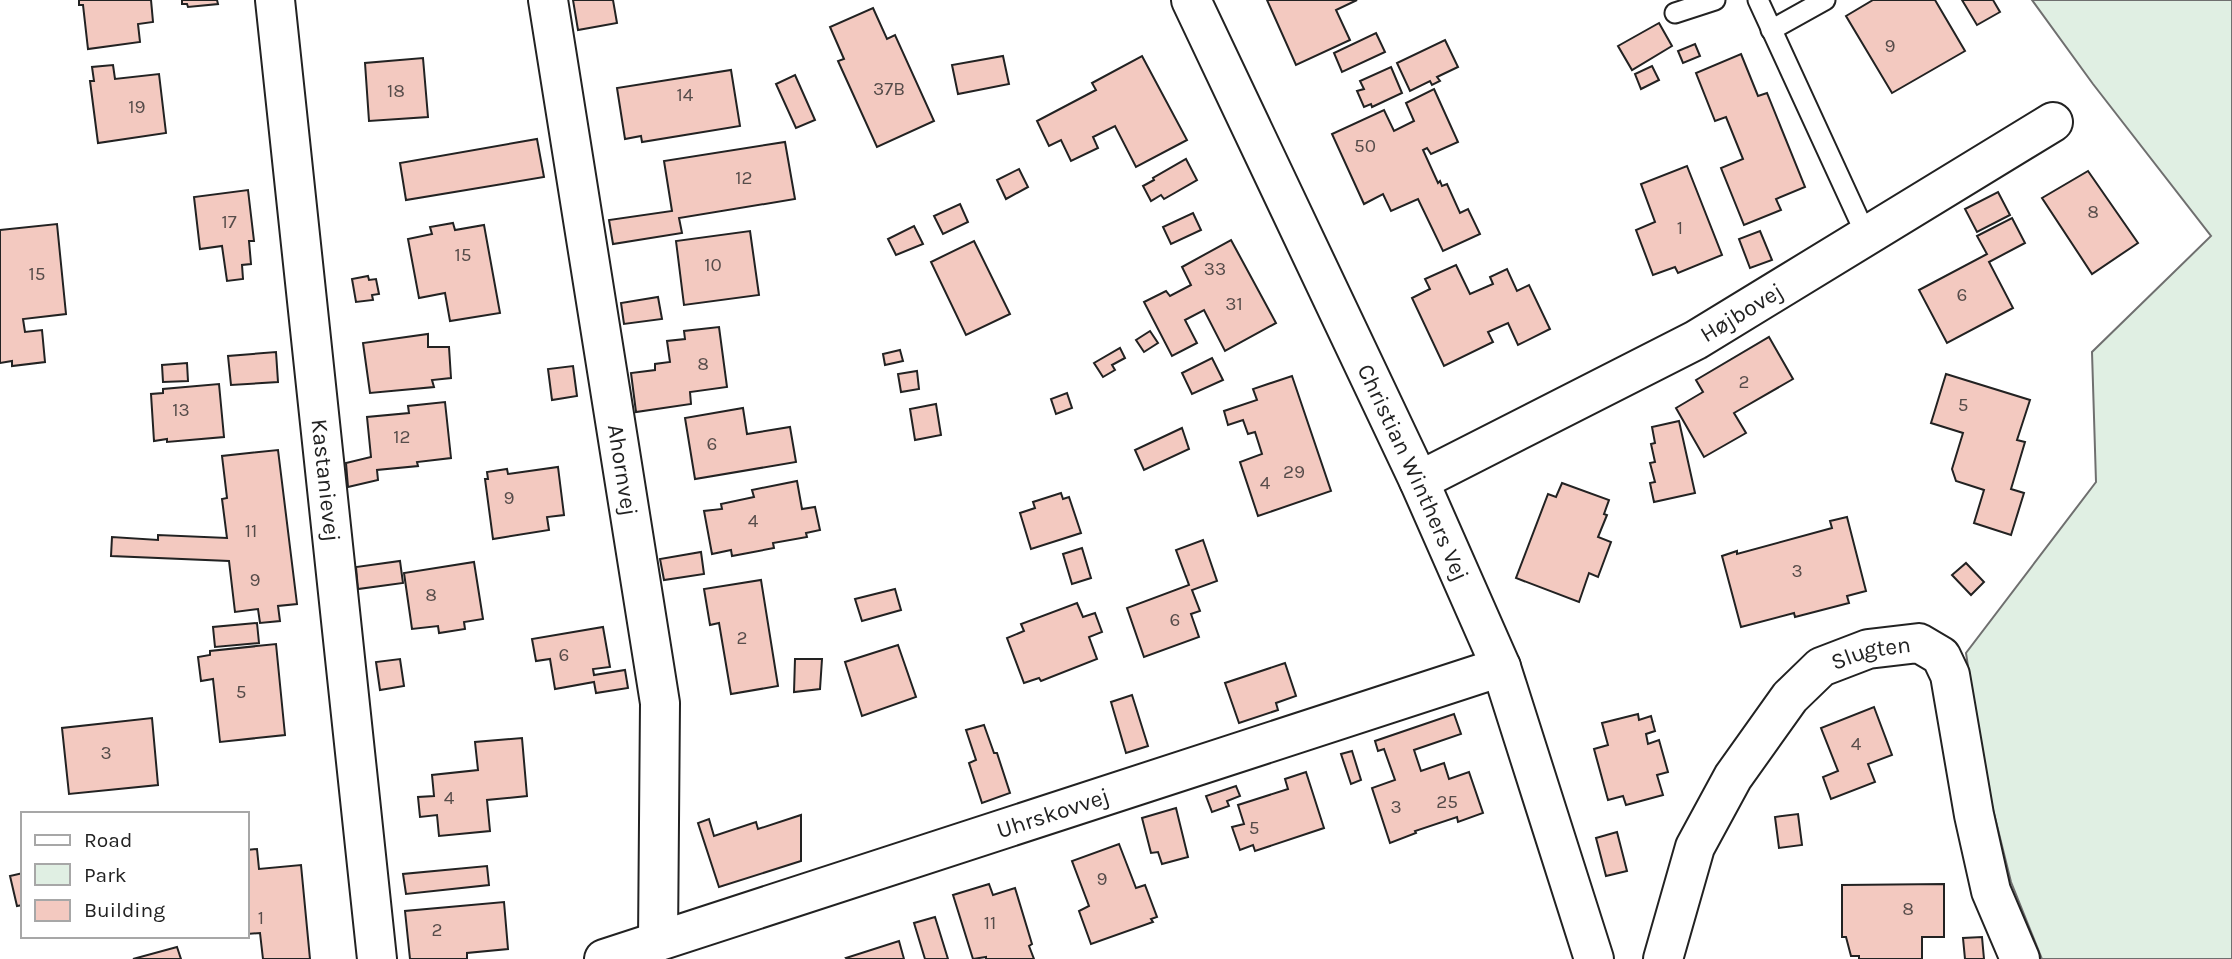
<svg xmlns="http://www.w3.org/2000/svg" width="2232" height="959" font-family="Karla,sans-serif">
  <style>
    .green { fill: #e0efe3; stroke: #6f6f6f; stroke-width: 2 }
    .building { fill: #f3c9c0; stroke: #222; stroke-width: 2 }
    .lines { fill: none; stroke-linecap: round; stroke-linejoin: round }
    .lane-casing { stroke: #222; stroke-width: 23 }
    .street-casing { stroke: #222; stroke-width: 42 }
    .lane { stroke: #fff; stroke-width: 19 }
    .street { stroke: #fff; stroke-width: 38 }
    .labels { text-anchor: middle; dominant-baseline: central; stroke-width: 5; stroke-linejoin: round; paint-order: stroke }
    .number-label { font-size: 19px; fill: #564c4a }
    .street-label { font-size: 23px; fill: #222; stroke: #fff }
  </style>
  <rect width="100%" height="100%" fill="#fff"/>
  <polygon class="green" points="2032,0 2232,0 2232,959 2042,959 2011,882 1983,769 1966,653 2096,482 2092,352 2211,236 2093,84"/>
  <g class="building">
    <polygon points="79,0 151,0 153,22 138,24 140,42 88,49 83,5 79,5"/>
    <polygon points="182,0 217,0 218,4 188,7 187,4 182,4"/>
    <polygon points="573,0 613,0 617,23 578,30"/>
    <polygon points="1267,0 1357,0 1336,10 1350,40 1296,65"/>
    <polygon points="1873,0 1935,0 1965,51 1892,93 1846,16"/>
    <polygon points="1962,0 1993,0 2000,12 1977,25"/>
    <polygon points="873,8 887,39 895,35 934,121 877,147 838,61 844,59 830,27"/>
    <polygon points="1659,23 1672,46 1632,70 1618,46"/>
    <polygon points="1376,33 1385,52 1342,72 1334,53"/>
    <polygon points="1445,40 1458,67 1437,77 1440,81 1432,85 1430,81 1410,91 1397,63"/>
    <polygon points="1695,44 1700,56 1683,63 1678,51"/>
    <polygon points="1741,54 1758,96 1767,93 1805,187 1776,199 1781,210 1744,225 1721,168 1743,159 1726,117 1715,121 1696,73"/>
    <polygon points="1003,56 1009,84 958,94 952,65"/>
    <polygon points="1142,56 1187,140 1136,167 1115,126 1093,137 1098,148 1071,161 1061,140 1049,146 1037,121 1096,90 1092,83"/>
    <polygon points="423,58 428,117 369,121 365,63"/>
    <polygon points="113,65 115,79 159,74 166,133 98,143 90,81 94,81 92,67"/>
    <polygon points="1652,66 1659,80 1641,89 1635,74"/>
    <polygon points="1391,67 1402,93 1372,107 1371,104 1364,107 1357,91 1364,89 1360,81"/>
    <polygon points="731,70 740,126 642,142 641,136 625,139 617,88"/>
    <polygon points="795,75 815,120 796,128 776,84"/>
    <polygon points="1434,89 1458,142 1431,154 1427,148 1423,150 1438,183 1440,181 1442,186 1447,184 1460,213 1468,209 1480,234 1443,251 1418,199 1391,211 1383,194 1364,204 1332,134 1384,110 1394,131 1414,121 1406,103"/>
    <polygon points="537,139 544,177 406,200 400,163"/>
    <polygon points="785,142 795,199 679,218 682,233 613,244 609,220 672,211 664,161"/>
    <polygon points="1186,159 1197,180 1164,199 1161,195 1151,201 1143,186 1154,180 1153,178"/>
    <polygon points="1687,166 1722,255 1678,273 1675,267 1653,275 1636,230 1655,222 1641,184"/>
    <polygon points="1019,169 1028,187 1006,199 997,180"/>
    <polygon points="2088,171 2138,243 2092,274 2042,198"/>
    <polygon points="248,190 254,241 249,241 251,264 242,265 243,279 227,281 222,246 200,249 194,197"/>
    <polygon points="1998,192 2010,215 1977,232 1965,209"/>
    <polygon points="960,204 968,222 943,234 934,216"/>
    <polygon points="1193,213 1201,230 1171,244 1163,227"/>
    <polygon points="2012,218 2025,243 1989,262 2013,308 1947,343 1919,290 1987,254 1977,236"/>
    <polygon points="453,223 455,230 484,225 500,313 450,321 445,293 419,298 408,239 432,234 430,227"/>
    <polygon points="57,224 66,314 23,319 25,332 42,330 45,362 12,366 12,361 0,363 0,230"/>
    <polygon points="914,226 923,244 896,255 888,239"/>
    <polygon points="750,231 759,295 684,305 676,241"/>
    <polygon points="1760,231 1772,260 1750,268 1739,239"/>
    <polygon points="1231,240 1276,323 1225,351 1204,310 1185,320 1197,343 1172,356 1144,302 1166,291 1170,296 1191,285 1182,267"/>
    <polygon points="974,241 1010,314 966,335 931,262"/>
    <polygon points="1456,265 1470,294 1493,284 1490,277 1507,269 1517,291 1529,285 1550,329 1518,345 1508,323 1488,332 1493,342 1444,366 1412,298 1430,289 1425,279"/>
    <polygon points="368,276 369,280 376,279 379,294 372,295 373,300 356,302 352,279"/>
    <polygon points="658,297 662,319 624,324 621,303"/>
    <polygon points="719,327 727,387 690,392 691,404 636,412 631,373 655,370 655,364 670,362 667,341 685,339 684,331"/>
    <polygon points="1150,331 1158,343 1144,352 1136,340"/>
    <polygon points="428,334 428,347 449,347 451,378 432,380 434,387 370,393 363,343"/>
    <polygon points="1769,337 1793,379 1734,413 1746,433 1704,457 1676,408 1703,392 1696,380"/>
    <polygon points="1120,348 1125,358 1112,365 1115,370 1103,377 1094,363"/>
    <polygon points="900,350 903,361 885,365 883,354"/>
    <polygon points="276,352 278,382 231,385 228,356"/>
    <polygon points="1212,358 1223,380 1192,394 1182,373"/>
    <polygon points="187,363 188,381 163,382 162,365"/>
    <polygon points="573,366 577,396 552,400 548,369"/>
    <polygon points="917,371 919,389 901,392 898,374"/>
    <polygon points="1946,374 2030,400 2017,440 2025,442 2011,489 2024,493 2011,535 1974,523 1984,490 1956,481 1952,469 1963,433 1931,423"/>
    <polygon points="1292,376 1331,491 1258,516 1240,462 1262,454 1255,432 1248,434 1243,420 1228,425 1224,411 1257,400 1253,389"/>
    <polygon points="219,384 224,437 167,442 167,439 154,441 151,394 163,393 163,389"/>
    <polygon points="1067,393 1072,408 1056,414 1051,399"/>
    <polygon points="445,402 451,458 417,462 418,466 377,470 378,480 348,487 346,463 371,457 367,417 409,413 408,406"/>
    <polygon points="936,404 941,435 915,440 910,409"/>
    <polygon points="743,408 747,434 790,427 796,462 695,479 685,418"/>
    <polygon points="1679,421 1695,493 1654,502 1650,483 1655,482 1650,463 1655,462 1651,444 1655,443 1652,427"/>
    <polygon points="1182,428 1189,449 1144,470 1135,450"/>
    <polygon points="278,450 297,604 278,606 280,621 260,623 258,609 235,612 229,561 111,556 112,537 158,540 158,535 227,538 222,499 227,498 222,456"/>
    <polygon points="558,467 564,515 547,517 549,530 493,539 485,479 488,479 487,472 507,469 508,474"/>
    <polygon points="797,481 802,509 815,507 820,530 806,533 807,537 773,543 774,548 732,556 731,550 712,554 704,511 722,509 721,504 754,497 752,490"/>
    <polygon points="1562,483 1609,500 1604,514 1607,515 1598,537 1611,542 1598,577 1589,573 1579,602 1516,578 1548,494 1556,497"/>
    <polygon points="1061,493 1063,499 1069,497 1081,533 1031,549 1020,513 1035,508 1033,502"/>
    <polygon points="1847,517 1866,591 1847,596 1849,603 1795,617 1794,613 1741,627 1722,556 1737,551 1737,554 1832,528 1830,521"/>
    <polygon points="1203,540 1217,581 1192,590 1200,611 1191,614 1199,637 1144,657 1127,608 1189,585 1176,550"/>
    <polygon points="1082,548 1091,578 1072,584 1063,554"/>
    <polygon points="701,552 704,574 664,580 660,559"/>
    <polygon points="400,561 403,583 358,589 356,567"/>
    <polygon points="474,562 483,619 464,622 465,629 439,633 438,626 412,629 404,573"/>
    <polygon points="1966,563 1984,582 1971,595 1952,575"/>
    <polygon points="761,580 778,686 731,694 719,623 710,625 704,589"/>
    <polygon points="895,589 901,610 862,621 855,599"/>
    <polygon points="1077,603 1083,617 1095,613 1102,632 1089,637 1097,659 1041,681 1039,678 1024,683 1007,638 1024,631 1021,624"/>
    <polygon points="257,623 259,643 215,647 213,627"/>
    <polygon points="603,627 610,667 593,669 594,675 625,670 628,688 596,693 594,682 555,689 550,659 536,661 532,639"/>
    <polygon points="276,644 285,735 220,742 213,679 201,681 198,657 210,655 210,651"/>
    <polygon points="898,645 916,697 862,716 845,662"/>
    <polygon points="400,659 404,686 380,690 376,662"/>
    <polygon points="795,659 822,659 820,689 794,692"/>
    <polygon points="1285,663 1296,696 1276,703 1278,710 1239,723 1225,683"/>
    <polygon points="1132,695 1148,746 1126,753 1111,702"/>
    <polygon points="1874,707 1892,755 1868,764 1875,782 1831,799 1823,777 1838,771 1821,728"/>
    <polygon points="1454,714 1461,734 1414,750 1421,771 1444,763 1449,779 1469,772 1483,813 1458,822 1457,817 1415,831 1416,833 1390,843 1372,788 1395,780 1384,749 1378,751 1375,741"/>
    <polygon points="1638,714 1639,720 1651,716 1655,731 1646,734 1648,744 1659,740 1668,772 1657,775 1663,795 1626,805 1623,796 1608,800 1594,749 1608,745 1602,723"/>
    <polygon points="152,718 158,785 69,794 62,728"/>
    <polygon points="984,725 994,753 997,753 1010,793 982,803 969,763 976,760 966,730"/>
    <polygon points="522,738 527,796 487,800 490,831 439,836 437,815 420,817 418,797 434,796 432,775 478,770 475,742"/>
    <polygon points="1352,751 1361,780 1351,784 1341,754"/>
    <polygon points="1306,772 1324,828 1255,851 1253,845 1240,850 1232,827 1244,824 1238,805 1288,789 1285,779"/>
    <polygon points="1236,786 1240,796 1227,801 1229,806 1212,812 1206,796"/>
    <polygon points="1176,808 1188,857 1162,864 1158,852 1151,853 1142,818"/>
    <polygon points="1798,814 1802,845 1779,848 1775,817"/>
    <polygon points="801,815 801,861 719,887 698,823 709,819 714,836 756,822 758,829"/>
    <polygon points="1617,832 1627,871 1606,876 1596,838"/>
    <polygon points="1119,844 1136,888 1145,885 1157,917 1151,919 1153,922 1091,944 1079,911 1089,906 1072,861"/>
    <polygon points="257,849 259,869 301,865 310,959 263,959 260,933 247,934 247,850"/>
    <polygon points="487,866 489,885 406,894 403,874"/>
    <polygon points="23,873 23,905 17,906 10,876"/>
    <polygon points="989,884 993,895 1015,888 1032,944 1029,946 1034,959 986,959 986,957 973,959 953,895"/>
    <polygon points="1944,884 1944,937 1922,937 1922,959 1859,959 1859,956 1851,956 1846,937 1842,937 1842,885"/>
    <polygon points="504,902 508,949 467,953 467,959 410,959 405,911"/>
    <polygon points="935,917 948,959 925,959 914,923"/>
    <polygon points="1982,937 1984,959 1965,959 1963,938"/>
    <polygon points="899,941 904,959 847,959 846,958"/>
    <polygon points="177,947 181,959 133,959"/>
  </g>
  <g class="lines">
    <defs>
      <g id="lane">
        <polyline points="1758,0 1867,237"/>
        <polyline points="1675,13 1715,0"/>
        <polyline points="1771,30 1825,0"/>
      </g>
      <g id="street">
        <path id="s1" d="M275,0l102,959"/>
        <path id="s2" d="M548,0l112,703 -2,238"/>
        <path id="s3" d="M1191,0l228,481 82,186 93,292"/>
        <path id="s4" d="M1419,481l277,-141 357,-218"/>
        <path id="s5" d="M604,959l897,-292"/>
        <path id="s6" d="M1663,959l32,-112 38,-70 57,-80 31,-30 47,-18 51,-6 22,13 9,19 24,140 17,76 29,68"/>
      </g>
    </defs>
    <use href="#lane" class="lane-casing"/>
    <use href="#street" class="street-casing"/>
    <use href="#lane" class="lane"/>
    <use href="#street" class="street"/>
  </g>
  <g class="labels">
    <g class="number-label">
      <text x="1890" y="46">9</text>
      <text x="889" y="89">37B</text>
      <text x="396" y="91">18</text>
      <text x="685" y="95">14</text>
      <text x="137" y="107">19</text>
      <text x="1365" y="146">50</text>
      <text x="744" y="178">12</text>
      <text x="2093" y="212">8</text>
      <text x="229" y="222">17</text>
      <text x="1680" y="228">1</text>
      <text x="463" y="255">15</text>
      <text x="713" y="265">10</text>
      <text x="1215" y="269">33</text>
      <text x="37" y="274">15</text>
      <text x="1962" y="295">6</text>
      <text x="1234" y="304">31</text>
      <text x="703" y="364">8</text>
      <text x="1744" y="382">2</text>
      <text x="1963" y="405">5</text>
      <text x="181" y="410">13</text>
      <text x="402" y="437">12</text>
      <text x="712" y="444">6</text>
      <text x="1294" y="472">29</text>
      <text x="1265" y="483">4</text>
      <text x="509" y="498">9</text>
      <text x="753" y="521">4</text>
      <text x="251" y="531">11</text>
      <text x="1797" y="571">3</text>
      <text x="255" y="580">9</text>
      <text x="431" y="595">8</text>
      <text x="1175" y="620">6</text>
      <text x="742" y="638">2</text>
      <text x="564" y="655">6</text>
      <text x="241" y="692">5</text>
      <text x="1856" y="744">4</text>
      <text x="106" y="753">3</text>
      <text x="449" y="798">4</text>
      <text x="1447" y="802">25</text>
      <text x="1396" y="807">3</text>
      <text x="1254" y="828">5</text>
      <text x="1102" y="879">9</text>
      <text x="1908" y="909">8</text>
      <text x="261" y="918">1</text>
      <text x="990" y="923">11</text>
      <text x="437" y="930">2</text>
    </g>
    <g class="street-label">
      <text stroke="none"><textPath href="#s4" startOffset="364">Højbovej</textPath></text>
      <text stroke="none"><textPath href="#s2" startOffset="476">Ahornvej</textPath></text>
      <text stroke="none"><textPath href="#s3" startOffset="522">Christian Winthers Vej</textPath></text>
      <text stroke="none"><textPath href="#s1" startOffset="483">Kastanievej</textPath></text>
      <text stroke="none"><textPath href="#s6" startOffset="390">Slugten</textPath></text>
      <text stroke="none"><textPath href="#s5" startOffset="472">Uhrskovvej</textPath></text>
    </g>
  </g>
  <rect x="21" y="812" width="228" height="126" fill="#ffffff" stroke="#a7a7a7" stroke-width="2"/>
  <rect x="35" y="835" width="35" height="10" fill="#ffffff" stroke="#a7a7a7" stroke-width="2"/>
  <text x="84" y="847" font-size="21" fill="#222222">Road</text>
  <rect x="35" y="864" width="35" height="21" fill="#e0efe3" stroke="#a7a7a7" stroke-width="2"/>
  <text x="84" y="882" font-size="21" fill="#222222">Park</text>
  <rect x="35" y="900" width="35" height="21" fill="#f3c9c0" stroke="#a7a7a7" stroke-width="2"/>
  <text x="84" y="917" font-size="21" fill="#222222">Building</text>
</svg>
